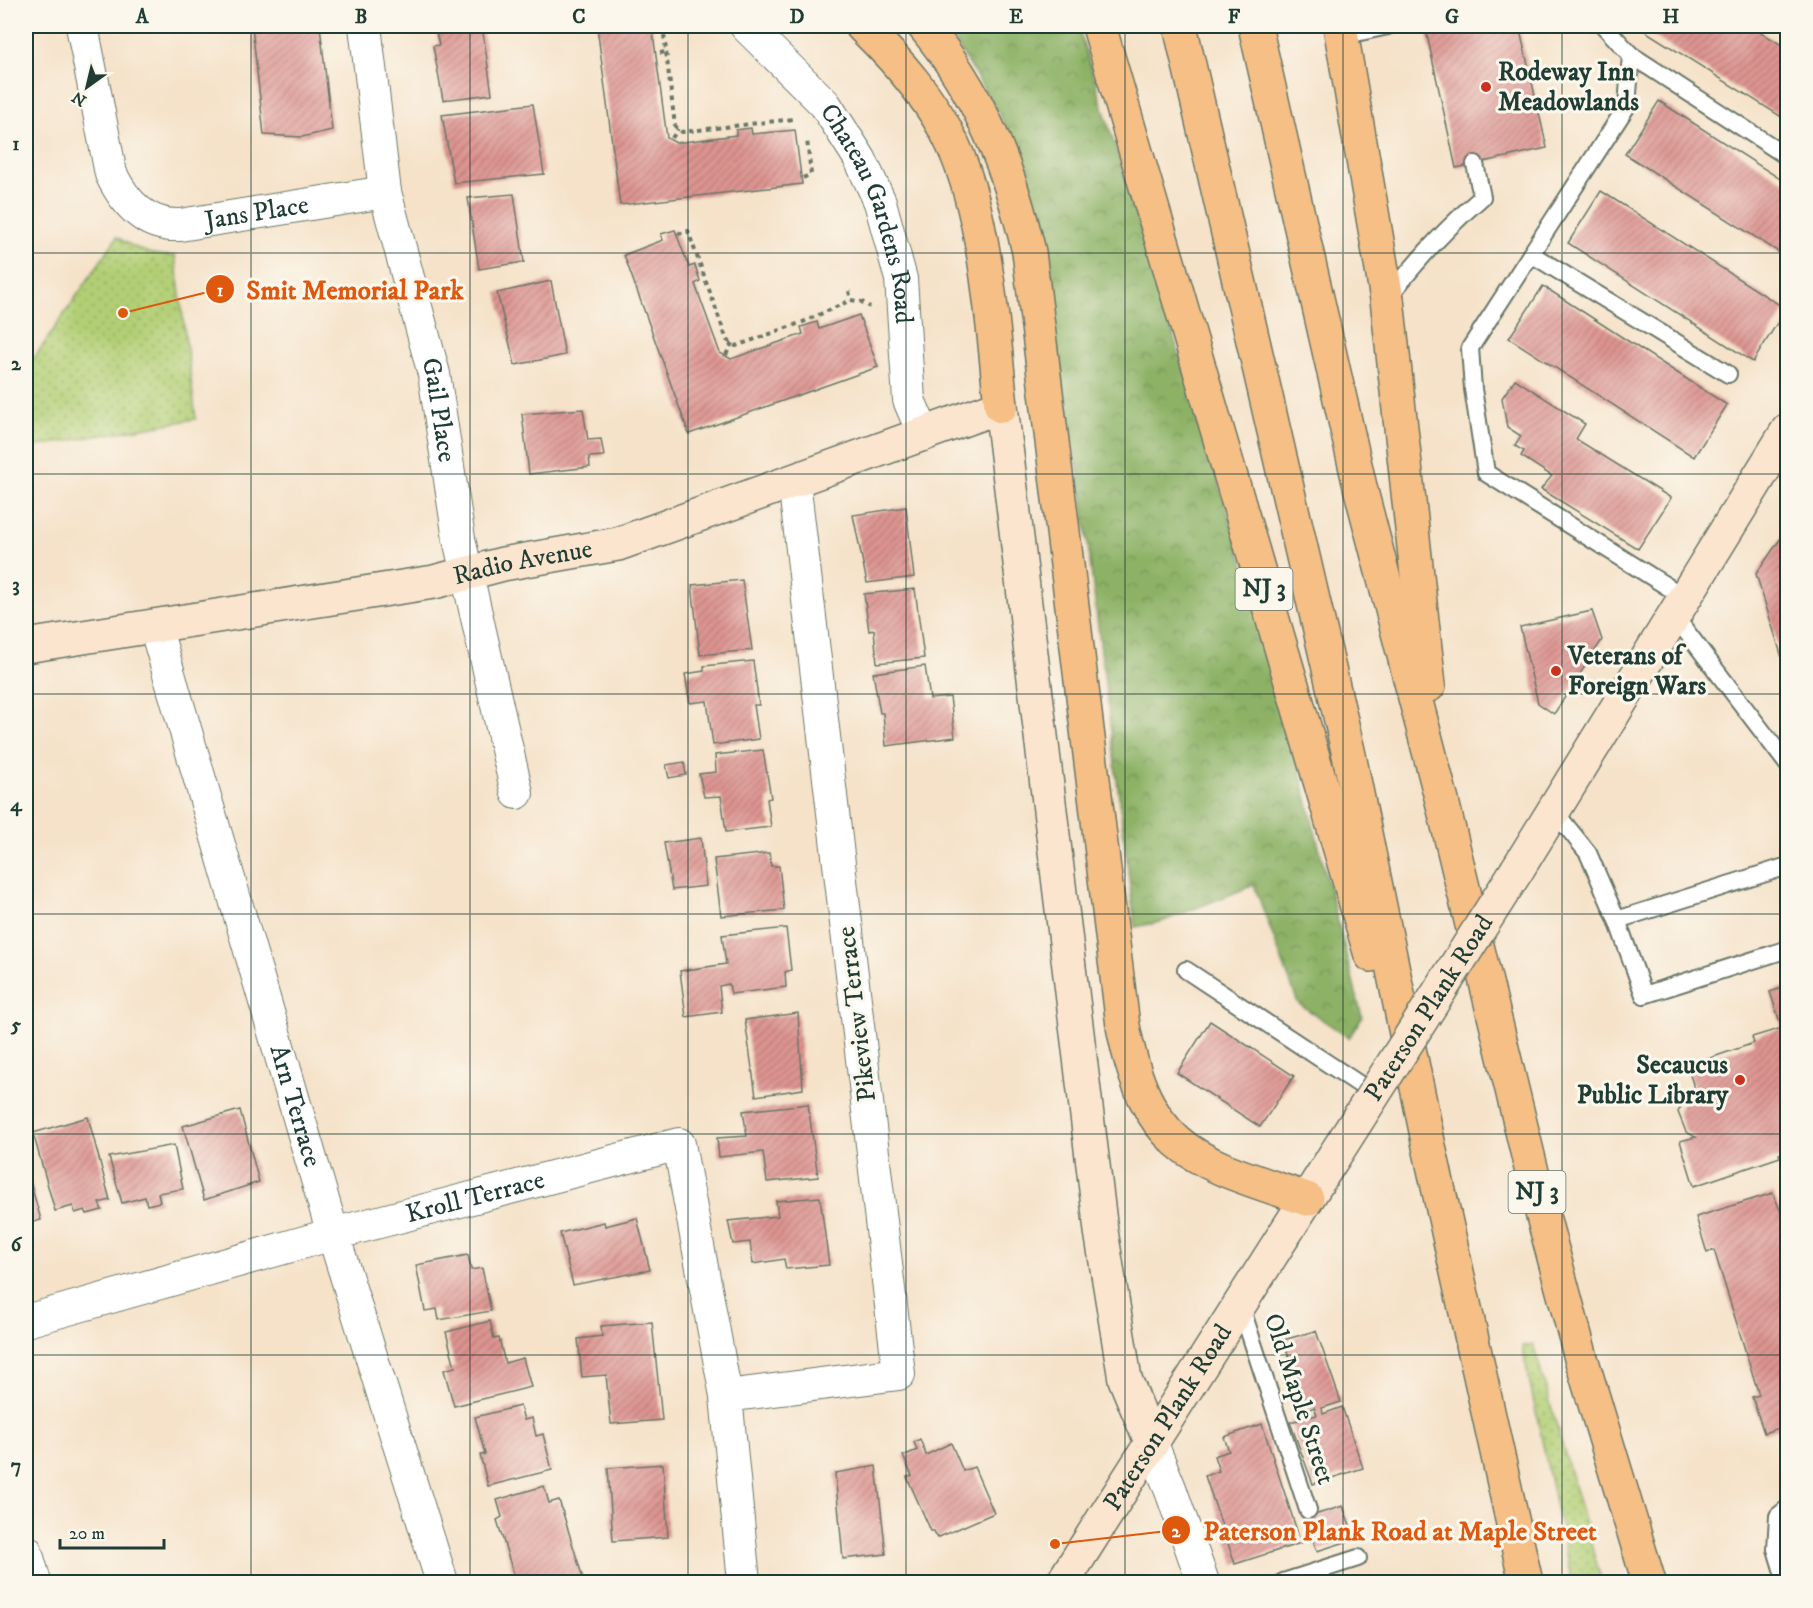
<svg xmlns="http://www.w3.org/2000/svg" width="1813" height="1608" font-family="'IM FELL DW Pica',serif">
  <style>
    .green { fill: url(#green-dots); stroke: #688654; stroke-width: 1.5 }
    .forest { fill: url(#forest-crowns); stroke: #56784d; stroke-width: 1.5 }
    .building { fill: url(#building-hatch) }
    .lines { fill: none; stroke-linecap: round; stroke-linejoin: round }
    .lane-casing { stroke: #6a7768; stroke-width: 20 }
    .street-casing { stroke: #6a7768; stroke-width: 34 }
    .secondary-casing { stroke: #6a7768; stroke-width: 36 }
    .primary-casing { stroke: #6a7768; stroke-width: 36 }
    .highway-casing { stroke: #6a7768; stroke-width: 36 }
    .path { stroke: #6a7768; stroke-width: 4; stroke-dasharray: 4.5 4.5; stroke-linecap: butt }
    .lane { stroke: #fff; stroke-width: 16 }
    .street { stroke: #fff; stroke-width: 32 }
    .secondary { stroke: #fbe5cf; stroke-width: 33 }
    .primary { stroke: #f5bf86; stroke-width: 33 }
    .highway { stroke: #f5bf86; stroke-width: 33 }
    .secondary-bridge-casing { stroke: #6a7768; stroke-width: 36; stroke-linecap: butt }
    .secondary-bridge { stroke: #fbe5cf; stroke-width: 33 }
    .grid { fill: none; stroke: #1f3d34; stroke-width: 1.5; stroke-opacity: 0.55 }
    .poi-dot { fill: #c8321e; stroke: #fbf7ec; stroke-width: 2 }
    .labels { text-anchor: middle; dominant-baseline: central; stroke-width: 6; stroke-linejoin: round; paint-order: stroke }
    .shield { fill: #fbf7ec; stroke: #61756b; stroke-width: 1.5 }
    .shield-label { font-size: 24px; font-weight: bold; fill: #1f3d34 }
    .poi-label { font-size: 26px; font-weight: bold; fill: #1f3d34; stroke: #fbf7ec; text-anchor: start }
    .street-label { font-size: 26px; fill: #1f3d34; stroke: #fbf7ec }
    .leader { fill: none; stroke: #de580e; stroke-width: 2 }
    .callout-dot { fill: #de580e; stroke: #fbf7ec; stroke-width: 2 }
    .mark-label { font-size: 18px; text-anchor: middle; font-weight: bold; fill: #fff }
    .callout-label { font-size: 27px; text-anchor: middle; font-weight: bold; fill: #de580e; stroke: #fbf7ec; stroke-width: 6; stroke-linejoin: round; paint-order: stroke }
    .neatline { fill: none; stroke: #1f3d34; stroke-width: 2 }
    .grid-label { font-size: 20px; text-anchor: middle; font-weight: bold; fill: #1f3d34 }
  </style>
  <defs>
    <pattern id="green-dots" width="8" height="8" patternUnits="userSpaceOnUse" patternTransform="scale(1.5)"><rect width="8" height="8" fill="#b2cf75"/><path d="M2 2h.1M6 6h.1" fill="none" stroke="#90a961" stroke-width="1.8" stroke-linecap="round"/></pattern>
    <pattern id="forest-crowns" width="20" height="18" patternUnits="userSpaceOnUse" patternTransform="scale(1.5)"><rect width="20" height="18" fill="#8db266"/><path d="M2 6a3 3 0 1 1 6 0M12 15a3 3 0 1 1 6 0" fill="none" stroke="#739255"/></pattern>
    <pattern id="building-hatch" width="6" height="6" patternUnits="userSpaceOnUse" patternTransform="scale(1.5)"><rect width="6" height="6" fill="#de9491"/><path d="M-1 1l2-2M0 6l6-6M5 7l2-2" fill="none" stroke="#b37a77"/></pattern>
  </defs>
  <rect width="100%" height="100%" fill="#fbf7ec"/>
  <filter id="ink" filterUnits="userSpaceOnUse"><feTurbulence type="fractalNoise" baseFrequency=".0167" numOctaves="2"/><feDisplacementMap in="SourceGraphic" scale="12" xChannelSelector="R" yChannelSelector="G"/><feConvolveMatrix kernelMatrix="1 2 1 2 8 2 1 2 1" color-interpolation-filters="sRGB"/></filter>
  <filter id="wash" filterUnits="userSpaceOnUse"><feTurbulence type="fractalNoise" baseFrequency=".008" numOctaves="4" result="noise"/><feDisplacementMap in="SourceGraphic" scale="24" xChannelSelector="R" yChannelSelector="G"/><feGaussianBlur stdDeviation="1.35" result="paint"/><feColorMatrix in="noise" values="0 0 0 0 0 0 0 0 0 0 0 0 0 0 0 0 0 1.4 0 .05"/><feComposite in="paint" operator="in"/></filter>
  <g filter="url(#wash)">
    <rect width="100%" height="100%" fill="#f5e2c9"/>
    <g class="green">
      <path d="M117,237c20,13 34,19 58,19l21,163 -170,29v-78z"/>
      <polygon points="1533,1344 1602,1582 1572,1582 1522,1346"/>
    </g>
    <polygon class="forest" points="946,26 1078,26 1264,630 1362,1017 1349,1038 1298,1003 1254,885 1161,922 1135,927 1080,480 1020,149"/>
    <g id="blocks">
      <g class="building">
        <polygon points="252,26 320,26 332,130 302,137 264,135"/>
        <polygon points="450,26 482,26 492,94 443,100 433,46 439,45 435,28"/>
        <polygon points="597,26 652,26 667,138 676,143 736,135 736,130 751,128 752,134 795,130 802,184 620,205"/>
        <polygon points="1425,26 1519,26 1547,148 1456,168"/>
        <polygon points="1637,26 1751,26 1788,49 1788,121"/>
        <polygon points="1659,101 1788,184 1788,258 1625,154"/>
        <polygon points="533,104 544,174 454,183 442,115"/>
        <polygon points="1601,191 1786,309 1753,362 1568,243"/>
        <polygon points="514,194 524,262 479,269 468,198"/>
        <polygon points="675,230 689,267 695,265 700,281 695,284 720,353 731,359 803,334 801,327 817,322 819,329 859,315 878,367 689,434 624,255 663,240 661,234"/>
        <polygon points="551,281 565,355 515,365 497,293"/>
        <polygon points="1543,286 1727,405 1694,457 1509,338"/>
        <polygon points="1515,379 1585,424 1576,439 1671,498 1638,549 1541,489 1552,476 1521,456 1524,451 1515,446 1521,436 1507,427 1502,398"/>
        <polygon points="583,409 588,440 601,439 604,456 589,457 590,467 529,474 522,414"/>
        <polygon points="906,507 914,577 867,583 853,515"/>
        <polygon points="1788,528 1788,662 1784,664 1756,574"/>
        <polygon points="742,580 752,650 700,655 692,585"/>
        <polygon points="915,589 924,658 877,663 874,630 869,631 864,594"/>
        <polygon points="1592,611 1602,640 1554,714 1538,703 1520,627"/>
        <polygon points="753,661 759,705 754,705 759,739 713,745 707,701 690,703 685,674 704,671 704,666"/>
        <polygon points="925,666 930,699 950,697 955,737 886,746 883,713 880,713 873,673"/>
        <polygon points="763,750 771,798 767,799 771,827 726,832 721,796 704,797 699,774 716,772 715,755"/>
        <polygon points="684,762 686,775 669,778 666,765"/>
        <polygon points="701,838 706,886 672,890 664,843"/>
        <polygon points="769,853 771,866 779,866 784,910 721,916 714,859"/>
        <polygon points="786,928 791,970 785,972 786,987 731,994 729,984 719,986 722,1012 686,1017 680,971 726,964 722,935"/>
        <polygon points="1788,986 1788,1151 1779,1154 1780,1157 1694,1186 1680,1141 1696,1137 1686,1132 1678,1112 1687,1096 1696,1093 1687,1066 1754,1043 1752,1037 1782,1028 1770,992"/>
        <polygon points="798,1013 803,1089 756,1096 745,1020"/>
        <polygon points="1210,1021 1294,1076 1260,1127 1177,1073"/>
        <polygon points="808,1104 818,1177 767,1182 763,1152 719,1157 717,1138 747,1136 743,1111"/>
        <polygon points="240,1110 259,1182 204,1200 183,1126"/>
        <polygon points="88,1117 110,1200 99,1203 102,1210 87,1214 85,1210 75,1213 73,1206 55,1211 33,1133"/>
        <polygon points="174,1145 183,1189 158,1193 160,1202 147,1205 145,1197 122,1203 109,1157"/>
        <polygon points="26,1167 41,1220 26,1224"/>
        <polygon points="1773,1193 1785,1222 1788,1221 1788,1425 1764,1433 1752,1397 1759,1395 1714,1250 1707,1253 1696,1217"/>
        <polygon points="820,1197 829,1265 786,1269 784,1259 753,1264 750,1242 733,1244 728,1221 778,1216 776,1201"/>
        <polygon points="637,1218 650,1270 573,1285 560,1233 604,1222 605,1226"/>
        <polygon points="468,1255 471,1270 482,1268 491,1311 439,1320 437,1309 425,1311 416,1265"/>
        <polygon points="490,1321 494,1339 499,1338 505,1363 523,1358 531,1387 454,1406 444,1370 455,1367 446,1332"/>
        <polygon points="652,1322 662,1420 611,1424 606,1375 582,1377 578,1339 602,1336 601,1326"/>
        <polygon points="1316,1331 1341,1402 1322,1408 1323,1414 1342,1407 1363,1468 1313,1484 1290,1422 1317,1415 1314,1407 1308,1410 1283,1340"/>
        <polygon points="520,1406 524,1420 532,1418 536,1436 543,1434 552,1470 488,1486 480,1455 485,1454 475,1417"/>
        <polygon points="1262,1424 1301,1543 1235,1564 1205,1476 1219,1471 1214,1456 1229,1451 1224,1437"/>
        <polygon points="920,1439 926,1455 951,1443 963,1471 974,1467 994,1513 937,1538 934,1531 931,1531 907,1477 912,1476 903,1456 917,1450 914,1442"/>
        <polygon points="663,1464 668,1537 613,1541 608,1468"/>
        <polygon points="876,1466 886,1554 843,1559 835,1473"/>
        <polygon points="544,1486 549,1503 559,1500 584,1582 516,1582 497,1520 502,1517 497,1500"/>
        <polygon points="1343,1506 1355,1539 1317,1551 1305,1518"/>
        <polygon points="875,1577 876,1582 843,1582 843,1581"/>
      </g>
    </g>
  </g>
  <g filter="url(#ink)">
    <use href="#blocks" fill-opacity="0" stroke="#6a7768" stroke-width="1.5"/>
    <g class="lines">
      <defs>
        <g id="lane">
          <polyline points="1604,26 1631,55 1788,157"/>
          <polyline points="1342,36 1388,26"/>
          <polyline points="1631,55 1627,106 1470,348 1473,389 1486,473 1684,597"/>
          <polyline points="1531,254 1728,374"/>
          <path d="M1388,298c29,-38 58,-70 94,-101l-7,-33"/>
          <polyline points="1673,614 1788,765"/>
          <polyline points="1555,812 1588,853 1617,920 1644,995 1788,949"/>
          <polyline points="1617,920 1788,866"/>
          <polyline points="1186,970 1374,1094"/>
          <polyline points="1240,1304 1308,1510"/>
          <polyline points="1283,1582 1358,1558"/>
          <polyline points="1786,1582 1776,1549 1778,1516 1788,1508"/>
        </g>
        <g id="street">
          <path id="s1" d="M82,26l29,148c14,29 35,53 69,51l205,-33"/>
          <path id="s2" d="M365,26l20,166 49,182 25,165 58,254"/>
          <path id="s3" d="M746,26l79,78 35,55 20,43 21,77 8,121 15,35"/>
          <path id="s4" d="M155,626l178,608 109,348"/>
          <path id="s5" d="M26,1321l307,-87 346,-90 47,252 18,186"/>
          <polyline points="726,1396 899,1374 794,481"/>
          <polyline points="1152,1444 1170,1488 1203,1582"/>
          <polyline points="26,1551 35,1582"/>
        </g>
        <g id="secondary">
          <path id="s6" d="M26,646l408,-64 69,-18 115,-20 383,-138 100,825 24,148 27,65"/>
          <polyline points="1517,870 1788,430"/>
          <path id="s7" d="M1063,1582l270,-424"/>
        </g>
        <g id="primary">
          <path d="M862,26c35,34 71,74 91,119 33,71 40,182 48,261"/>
          <polyline points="1340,26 1387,299"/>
        </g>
        <g id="highway">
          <path d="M924,26c56,68 85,141 105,226l94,774c25,128 73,135 184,173"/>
          <polyline points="1099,26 1371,955"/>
          <polyline points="1180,26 1349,755 1430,1151 1526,1582"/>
          <polyline points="1255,26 1361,491 1441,797 1540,1205 1581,1358 1649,1582"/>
          <polyline points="1387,299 1429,685"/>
        </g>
      </defs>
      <use href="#lane" class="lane-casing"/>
      <use href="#street" class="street-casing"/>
      <use href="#secondary" class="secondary-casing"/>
      <use href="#primary" class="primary-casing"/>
      <use href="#highway" class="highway-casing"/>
      <g class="path">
        <polyline points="663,26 675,126 682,132 793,119"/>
        <polyline points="660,53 666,52"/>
        <polyline points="672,138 678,129"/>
        <polyline points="803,178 811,174 807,140"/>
        <polyline points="678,234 688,231 727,340 736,346 803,322 851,300 862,302 870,307"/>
        <polyline points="849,291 851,300"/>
        <polyline points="726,355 732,343"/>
      </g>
      <use href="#lane" class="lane"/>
      <use href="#street" class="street"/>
      <use href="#secondary" class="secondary"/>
      <use href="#primary" class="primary"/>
      <use href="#highway" class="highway"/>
      <defs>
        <g id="secondary-bridge">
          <path id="s8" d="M1333,1158l184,-288"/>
        </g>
      </defs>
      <use href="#secondary-bridge" class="secondary-bridge-casing"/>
      <use href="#secondary-bridge" class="secondary-bridge"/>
    </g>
  </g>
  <path class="grid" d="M251,26v1556M470,26v1556M688,26v1556M906,26v1556M1125,26v1556M1343,26v1556M1562,26v1556M26,253h1762M26,474h1762M26,694h1762M26,914h1762M26,1134h1762M26,1355h1762"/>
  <g class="poi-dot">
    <circle cx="1486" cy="87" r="6"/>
    <circle cx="1556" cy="671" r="6"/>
    <circle cx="1740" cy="1080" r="6"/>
  </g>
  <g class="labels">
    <g class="shield">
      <rect x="1235.5" y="568" width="57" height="42" rx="4.5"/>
      <rect x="1508.5" y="1171" width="57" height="42" rx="4.5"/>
    </g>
    <g class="shield-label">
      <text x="1264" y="589">NJ 3</text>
      <text x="1537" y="1192">NJ 3</text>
    </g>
    <g class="poi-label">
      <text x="1498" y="72">Rodeway Inn<tspan x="1498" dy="30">Meadowlands</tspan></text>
      <text x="1568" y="656">Veterans of<tspan x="1568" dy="30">Foreign Wars</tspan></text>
      <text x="1728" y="1065" text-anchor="end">Secaucus<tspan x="1728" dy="30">Public Library</tspan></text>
    </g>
    <g class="street-label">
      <text stroke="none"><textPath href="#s1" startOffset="320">Jans Place</textPath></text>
      <text stroke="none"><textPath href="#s3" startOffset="231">Chateau Gardens Road</textPath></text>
      <text stroke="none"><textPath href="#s2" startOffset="392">Gail Place</textPath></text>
      <text stroke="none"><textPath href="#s6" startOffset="504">Radio Avenue</textPath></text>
      <text stroke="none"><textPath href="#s8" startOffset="178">Paterson Plank Road</textPath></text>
      <text transform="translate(857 1014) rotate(-97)">Pikeview Terrace</text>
      <text stroke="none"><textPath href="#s4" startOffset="500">Arn Terrace</textPath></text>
      <text stroke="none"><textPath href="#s5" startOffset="466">Kroll Terrace</textPath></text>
      <text transform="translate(1299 1399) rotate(72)">Old Maple Street</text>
      <text stroke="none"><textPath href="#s7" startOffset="195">Paterson Plank Road</textPath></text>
    </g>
  </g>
  <path class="leader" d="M123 313L220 289M1055 1544L1176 1530"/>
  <g class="callout-dot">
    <circle cx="123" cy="313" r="6"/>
    <circle cx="1055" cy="1544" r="6"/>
    <circle cx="220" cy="289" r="15"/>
    <circle cx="1176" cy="1530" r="15"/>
  </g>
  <g class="mark-label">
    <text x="220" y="296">1</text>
    <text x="1176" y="1537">2</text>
  </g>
  <g class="callout-label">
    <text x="355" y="299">Smit Memorial Park</text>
    <text x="1400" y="1540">Paterson Plank Road at Maple Street</text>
  </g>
  <rect width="1813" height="1608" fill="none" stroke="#fbf7ec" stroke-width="66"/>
  <g transform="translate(87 87) rotate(214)" stroke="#fbf7ec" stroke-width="4.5" paint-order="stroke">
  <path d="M0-4.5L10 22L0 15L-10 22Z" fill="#1f3d34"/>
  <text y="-9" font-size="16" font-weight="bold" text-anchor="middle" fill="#1f3d34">N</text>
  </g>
  <path d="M60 1539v9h104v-9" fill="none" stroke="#1f3d34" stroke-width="3"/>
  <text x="69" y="1539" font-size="18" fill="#1f3d34" stroke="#fbf7ec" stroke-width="4.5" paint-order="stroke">20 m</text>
  <rect x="33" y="33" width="1747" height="1542" class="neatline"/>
  <g class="grid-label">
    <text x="142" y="23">A</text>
    <text x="361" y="23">B</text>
    <text x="579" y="23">C</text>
    <text x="797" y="23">D</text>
    <text x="1016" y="23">E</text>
    <text x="1234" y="23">F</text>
    <text x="1452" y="23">G</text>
    <text x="1671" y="23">H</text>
    <text x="16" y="150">1</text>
    <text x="16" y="370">2</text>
    <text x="16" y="591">3</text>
    <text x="16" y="811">4</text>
    <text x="16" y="1031">5</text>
    <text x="16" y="1251">6</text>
    <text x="16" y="1472">7</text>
  </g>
</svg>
